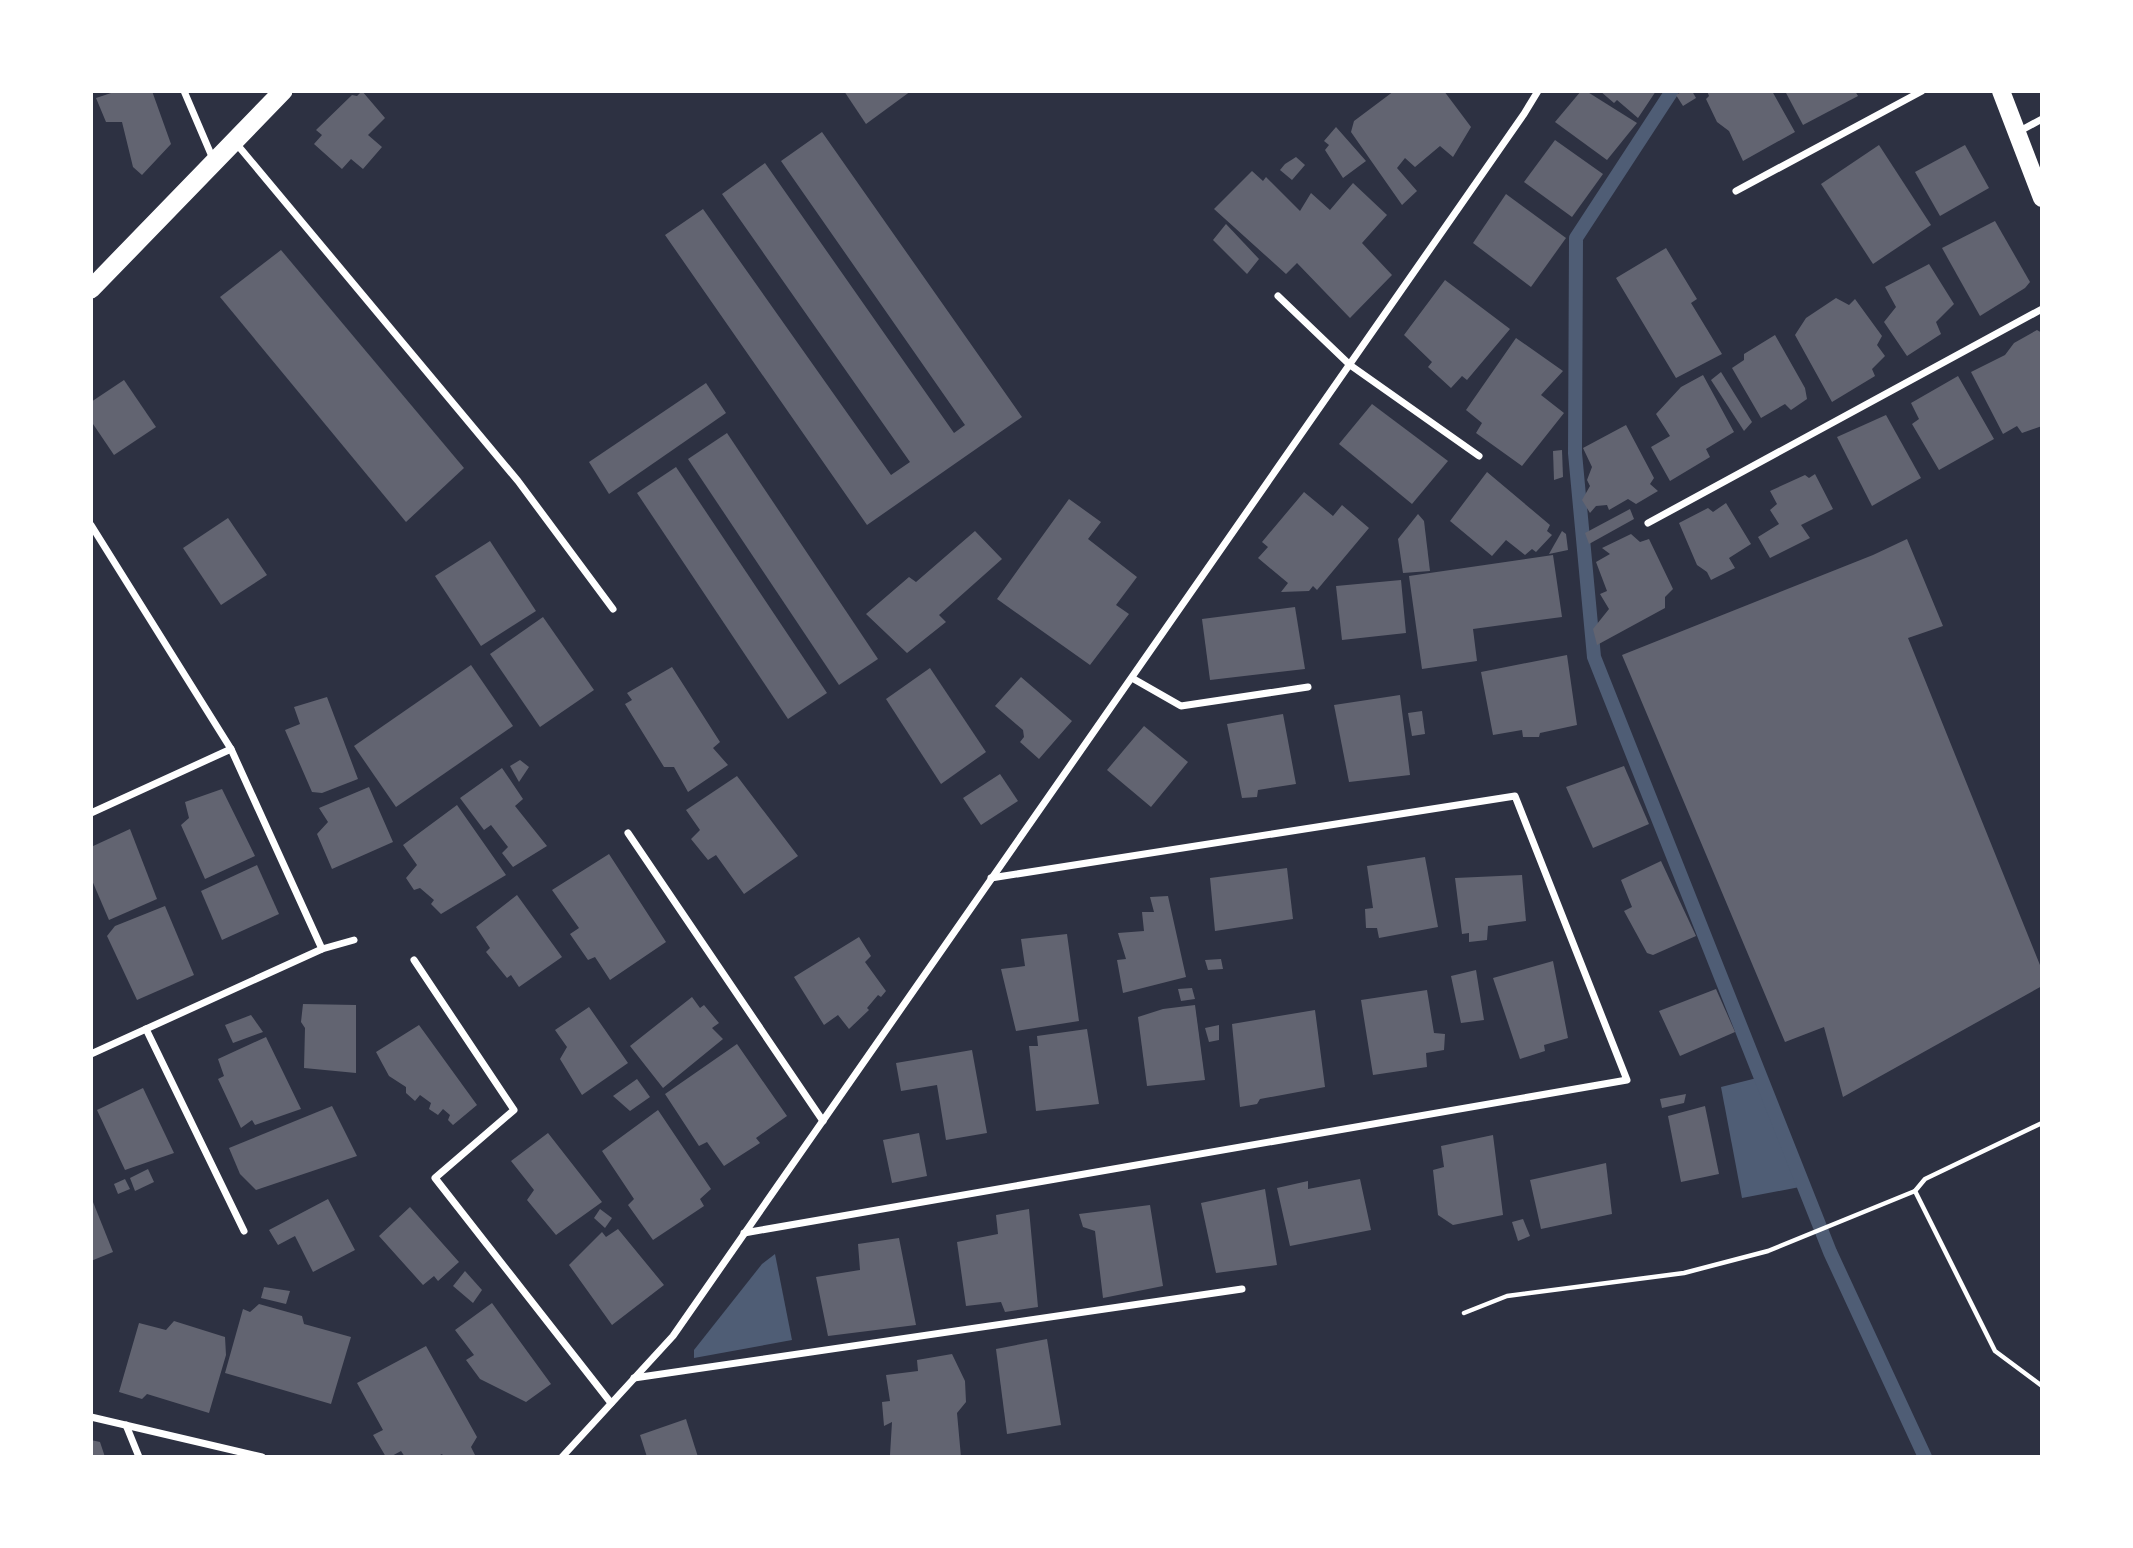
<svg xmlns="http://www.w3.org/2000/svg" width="2133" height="1548" font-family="Barlow,sans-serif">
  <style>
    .water { fill: #4f5d75 }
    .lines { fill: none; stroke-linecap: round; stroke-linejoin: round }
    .stream { stroke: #4f5d75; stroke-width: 14 }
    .building { fill: #626471 }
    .path { stroke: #fff; stroke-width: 4.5 }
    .minor { stroke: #fff; stroke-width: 7 }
    .primary { stroke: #fff; stroke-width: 18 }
    .trunk { stroke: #fff; stroke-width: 19 }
  </style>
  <rect width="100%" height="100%" fill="#2d3142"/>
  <g class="water">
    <polygon points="1761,1077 1805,1186 1742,1198 1721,1087"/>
    <polygon points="775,1254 792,1340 694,1358 694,1350 762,1264"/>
  </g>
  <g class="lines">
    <polyline class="stream" points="1672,91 1576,238 1575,453 1594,657 1830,1252 1925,1457"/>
  </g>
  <g class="building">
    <polygon points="117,91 152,91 171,144 142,175 133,167 122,122 106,122 96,98"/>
    <polygon points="362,91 385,118 368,135 382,147 363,169 351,159 342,169 314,144 322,135 316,130 352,95 357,96"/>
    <polygon points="844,91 911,91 866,124"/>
    <polygon points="1394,91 1444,91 1471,127 1453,157 1440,146 1415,167 1405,158 1397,168 1417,191 1402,205 1351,132 1354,121"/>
    <polygon points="1581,91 1586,91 1637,123 1607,160 1555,122"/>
    <polygon points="1600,91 1656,91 1638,118 1617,100 1614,103"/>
    <polygon points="1683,91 1692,91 1696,98 1683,106 1676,95"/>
    <polygon points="1707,91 1772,91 1795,132 1743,161 1729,131 1717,122 1706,99 1709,96"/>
    <polygon points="1785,91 1855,91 1858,96 1803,125"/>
    <polygon points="1336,127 1366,161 1343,178 1325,150 1329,145 1324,141"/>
    <polygon points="822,132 1022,417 867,525 665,235 703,209 891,475 910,462 722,194 765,163 954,433 965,425 781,161"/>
    <polygon points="1555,140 1603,174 1572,217 1524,182"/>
    <polygon points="1879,145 1931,225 1873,264 1821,184"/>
    <polygon points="1965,145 1989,188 1940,216 1915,172"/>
    <polygon points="1296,157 1305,165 1292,180 1280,170 1285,164"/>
    <polygon points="1252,171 1263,181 1266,177 1300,211 1311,193 1330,210 1353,183 1387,215 1362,243 1392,275 1350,318 1297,263 1286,274 1214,209"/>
    <polygon points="1506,194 1566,238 1531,287 1473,243"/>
    <polygon points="1995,221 2030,282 2025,288 1980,316 1942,248"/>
    <polygon points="1226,224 1259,259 1247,274 1213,240"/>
    <polygon points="1666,248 1697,299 1691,303 1722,354 1676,378 1616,278"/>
    <polygon points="281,250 464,468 406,522 220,297"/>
    <polygon points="1929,264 1954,304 1936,322 1941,334 1907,356 1884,322 1896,307 1885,287"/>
    <polygon points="1445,280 1510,329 1467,380 1462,376 1451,388 1428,367 1432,362 1404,335"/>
    <polygon points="1836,298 1849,305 1855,299 1882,336 1877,345 1885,356 1872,369 1875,376 1832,402 1795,335 1806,318"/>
    <polygon points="2037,330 2042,333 2042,426 2022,433 2017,426 2003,434 1971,372 2005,355 2014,343"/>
    <polygon points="1775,335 1805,388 1807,399 1791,410 1785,404 1761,418 1732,368 1744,360 1744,354"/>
    <polygon points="1516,338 1563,371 1541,395 1564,413 1522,466 1476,433 1482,423 1466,410"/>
    <polygon points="1721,372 1752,422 1744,431 1711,380"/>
    <polygon points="1703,375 1734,432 1706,449 1710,457 1670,481 1651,447 1670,436 1656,414 1681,387"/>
    <polygon points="1958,376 1994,439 1939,470 1912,424 1919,419 1911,403"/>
    <polygon points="124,380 156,427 114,455 91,421 91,402"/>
    <polygon points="706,383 726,413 609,494 589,462"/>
    <polygon points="1372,404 1448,461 1412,504 1339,444"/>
    <polygon points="1886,415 1921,478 1872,506 1837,437"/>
    <polygon points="1626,425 1654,478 1650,484 1658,491 1636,504 1628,499 1609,510 1607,505 1596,506 1590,513 1582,500 1590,486 1587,480 1592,467 1583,448"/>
    <polygon points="727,433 878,659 839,685 688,459"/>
    <polygon points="1562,450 1563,477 1554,480 1553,451"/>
    <polygon points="676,467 827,693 788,719 637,493"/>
    <polygon points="1487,472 1550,525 1547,531 1552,535 1536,552 1532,549 1525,555 1506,540 1492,556 1450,521"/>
    <polygon points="1815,474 1833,509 1801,525 1810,538 1770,558 1758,537 1779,524 1770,510 1777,504 1770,491 1805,475 1809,478"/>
    <polygon points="1304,492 1333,516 1342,505 1369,528 1317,590 1313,586 1309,591 1281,592 1288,583 1258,558 1268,547 1262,542"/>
    <polygon points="1069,499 1101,522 1088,539 1137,577 1116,605 1129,614 1090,665 997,599"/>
    <polygon points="1726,503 1751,544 1729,558 1735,568 1711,580 1707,572 1697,565 1679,523 1708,508 1713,512"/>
    <polygon points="1630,509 1634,519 1589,544 1585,533"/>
    <polygon points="1418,514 1424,521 1430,571 1403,573 1398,539"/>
    <polygon points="228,518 267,575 221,605 183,548"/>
    <polygon points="975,531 1002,559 939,615 946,622 907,653 866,614 909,577 916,582"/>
    <polygon points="1562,531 1566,534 1568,550 1549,554"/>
    <polygon points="1631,534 1640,542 1649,539 1673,589 1665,597 1665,608 1597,645 1593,629 1609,609 1600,594 1607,591 1596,562 1610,554 1602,548"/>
    <polygon points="1907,539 1943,626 1908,638 2042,970 2042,986 1843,1097 1824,1027 1785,1042 1622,655 1873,555"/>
    <polygon points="490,541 536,611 481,646 435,576"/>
    <polygon points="1553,555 1562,617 1473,629 1477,661 1422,669 1409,576"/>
    <polygon points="1401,580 1406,633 1342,640 1336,586"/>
    <polygon points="1295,607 1305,669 1210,680 1202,619"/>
    <polygon points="543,617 594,690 540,727 490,654"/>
    <polygon points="1567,655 1577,725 1540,733 1539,737 1523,737 1522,730 1493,735 1481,672"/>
    <polygon points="471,665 513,726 396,807 354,746"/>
    <polygon points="672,667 720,742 713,748 728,765 688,792 674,767 664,767 625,704 632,700 627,693"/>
    <polygon points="930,668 986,752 941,784 886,699"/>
    <polygon points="1021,677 1072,721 1039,759 1020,742 1024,737 1023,730 995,706"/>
    <polygon points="1400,695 1410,775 1349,782 1334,705"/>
    <polygon points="327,697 358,779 322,793 312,792 285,730 300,724 294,707"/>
    <polygon points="1422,711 1425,734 1412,736 1408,713"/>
    <polygon points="1283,714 1296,784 1258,790 1257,797 1242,798 1227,724"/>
    <polygon points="1144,726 1188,762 1151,807 1107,770"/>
    <polygon points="520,760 529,767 519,782 510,766"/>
    <polygon points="1624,766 1649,824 1593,848 1566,787"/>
    <polygon points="502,768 523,799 515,806 547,846 513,867 502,853 508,847 491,825 484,830 460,798"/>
    <polygon points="1000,774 1018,801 981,825 963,798"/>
    <polygon points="737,776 798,856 744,894 716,855 708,860 691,839 700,830 686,810"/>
    <polygon points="369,787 393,842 332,869 317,834 328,822 319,808"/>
    <polygon points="222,789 255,856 205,879 181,825 189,818 185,802"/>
    <polygon points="457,805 506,875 441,914 431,904 434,900 420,888 414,890 406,878 417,865 403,845"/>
    <polygon points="130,829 157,899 109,920 91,878 91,847"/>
    <polygon points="609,854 666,942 610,980 595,957 588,960 570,934 579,928 552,890"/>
    <polygon points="1425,857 1438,927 1379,938 1377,928 1366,928 1365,909 1373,908 1367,866"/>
    <polygon points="1661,861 1696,936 1653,955 1647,953 1624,911 1632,907 1621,880"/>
    <polygon points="257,865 279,914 222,940 201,891"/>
    <polygon points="1287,868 1293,919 1215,931 1210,878"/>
    <polygon points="1522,875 1526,921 1488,926 1487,940 1469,942 1469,933 1462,934 1455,878"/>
    <polygon points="517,895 562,957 519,987 511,975 507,978 486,952 490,948 476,927"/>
    <polygon points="1168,896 1186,977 1123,993 1117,960 1126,959 1118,933 1144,931 1142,912 1154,912 1150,897"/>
    <polygon points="165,906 194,975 137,1000 107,936 115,926"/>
    <polygon points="1067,934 1079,1021 1016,1031 1001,969 1025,966 1021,939"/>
    <polygon points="859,937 871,956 865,962 886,991 881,997 878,995 867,1008 869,1010 849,1029 838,1015 824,1025 794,977"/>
    <polygon points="1221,959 1223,969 1208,970 1205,960"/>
    <polygon points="1553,961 1568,1038 1544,1045 1545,1051 1520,1059 1493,978"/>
    <polygon points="1476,970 1484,1020 1461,1023 1451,976"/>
    <polygon points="1192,988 1195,999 1181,1001 1178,989"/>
    <polygon points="1716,989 1735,1032 1680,1056 1659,1011"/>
    <polygon points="1427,990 1434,1033 1445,1034 1444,1050 1426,1053 1427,1067 1373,1075 1361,1000"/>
    <polygon points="692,997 700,1008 704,1005 719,1023 712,1028 723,1039 663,1088 630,1046"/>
    <polygon points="303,1004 356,1005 356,1073 304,1068 305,1028 301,1022"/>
    <polygon points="1195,1005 1205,1080 1147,1086 1138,1017 1163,1009"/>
    <polygon points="589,1007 628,1063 582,1095 560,1059 567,1047 555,1030"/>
    <polygon points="1315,1010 1325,1087 1260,1099 1257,1104 1240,1107 1232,1024"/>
    <polygon points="251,1015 263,1032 233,1043 225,1025"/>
    <polygon points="419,1025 477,1105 453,1125 448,1120 450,1115 443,1109 438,1115 429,1109 431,1103 420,1095 415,1101 406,1093 406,1087 389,1076 376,1052"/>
    <polygon points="1219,1025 1219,1040 1209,1042 1205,1028"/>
    <polygon points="1087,1029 1099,1104 1036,1111 1029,1046 1038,1046 1037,1036"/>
    <polygon points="266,1037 301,1109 255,1125 252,1120 241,1128 218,1079 224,1076 218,1059"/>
    <polygon points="737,1044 787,1116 756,1138 760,1143 724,1166 707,1142 699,1146 665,1094"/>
    <polygon points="972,1050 987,1133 946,1140 937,1085 901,1091 896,1063"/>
    <polygon points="637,1079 650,1097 630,1111 613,1096"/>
    <polygon points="143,1088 174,1153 125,1170 97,1110"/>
    <polygon points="1686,1094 1684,1103 1662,1108 1660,1099"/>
    <polygon points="332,1106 357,1156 256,1190 240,1174 229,1148"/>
    <polygon points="1705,1106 1719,1174 1681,1182 1668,1116"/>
    <polygon points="658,1110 711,1189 700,1199 704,1206 653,1240 628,1205 634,1199 602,1151"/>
    <polygon points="548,1133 602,1202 556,1235 527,1200 534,1190 511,1161"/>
    <polygon points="919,1133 927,1176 892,1183 883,1140"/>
    <polygon points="1493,1135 1503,1215 1453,1225 1438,1215 1433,1170 1444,1167 1441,1146"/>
    <polygon points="1606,1163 1612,1214 1541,1229 1530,1180"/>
    <polygon points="148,1169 154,1182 135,1191 130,1178"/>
    <polygon points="125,1179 130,1189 118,1194 114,1184"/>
    <polygon points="1360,1179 1371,1230 1290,1246 1277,1188 1308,1181 1308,1189"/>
    <polygon points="1265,1189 1277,1265 1216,1273 1201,1203"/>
    <polygon points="91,1197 113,1252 91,1261"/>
    <polygon points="328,1199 355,1250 313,1272 295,1236 278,1245 269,1230"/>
    <polygon points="1150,1205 1163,1286 1103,1298 1095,1231 1083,1227 1079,1214"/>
    <polygon points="410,1207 459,1262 438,1281 434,1276 423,1285 379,1236"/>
    <polygon points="600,1209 612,1218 605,1228 594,1218"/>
    <polygon points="1029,1209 1038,1307 1005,1312 1001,1302 966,1306 957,1242 998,1234 996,1215"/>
    <polygon points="1523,1219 1530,1236 1518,1241 1512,1222"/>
    <polygon points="618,1229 664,1285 612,1325 569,1265 602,1232 606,1237"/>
    <polygon points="899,1238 916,1325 828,1336 816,1277 860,1270 858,1244"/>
    <polygon points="465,1271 482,1290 473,1303 453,1286"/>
    <polygon points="264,1287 290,1291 286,1304 261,1298"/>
    <polygon points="492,1303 551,1384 526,1402 480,1379 466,1360 474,1355 455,1330"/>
    <polygon points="259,1304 302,1316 304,1324 351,1337 331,1404 225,1373 243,1309 250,1312"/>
    <polygon points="174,1321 225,1337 226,1355 209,1413 147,1394 142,1399 119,1392 139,1323 166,1330"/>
    <polygon points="1047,1339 1061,1425 1007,1434 996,1349"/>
    <polygon points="426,1346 477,1437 471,1447 476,1457 444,1457 442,1454 436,1457 405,1457 401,1451 390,1457 386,1457 373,1435 383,1430 357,1383"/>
    <polygon points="952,1354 965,1381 966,1402 957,1413 961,1457 893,1457 890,1455 892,1422 884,1426 882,1402 890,1401 886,1375 918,1371 917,1360"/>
    <polygon points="686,1419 698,1457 647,1457 640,1435"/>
    <polygon points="91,1440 100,1442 105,1457 91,1457"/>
  </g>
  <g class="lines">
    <g class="path">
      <polyline points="1915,1191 1995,1351 2042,1386"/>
      <polyline points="1464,1313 1507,1296 1684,1273 1768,1251 1915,1191 1925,1179 2042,1123"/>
    </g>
    <g class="minor">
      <polyline points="184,91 213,159"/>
      <polyline points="2018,132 2042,119"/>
      <polyline points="235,142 518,481 613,609"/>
      <polyline points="1736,191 1922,91"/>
      <polyline points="1278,296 1350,365 1479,456"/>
      <polyline points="1648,523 2042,309"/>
      <polyline points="91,525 231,749"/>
      <polyline points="1132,678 1181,706 1308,687"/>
      <polyline points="91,813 231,749 322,949"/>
      <polyline points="628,833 823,1121"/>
      <polyline points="414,960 514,1110 435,1178 611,1403"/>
      <polyline points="146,1029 244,1231"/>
      <polyline points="91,1054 322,949 354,940"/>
      <polyline points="744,1233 1627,1080 1515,796 991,878"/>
      <polyline points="634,1378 1242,1289"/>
      <polyline points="91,1417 262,1457"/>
      <polyline points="126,1425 139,1457"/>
      <polyline points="562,1457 673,1336 1524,114 1538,91"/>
    </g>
    <polyline class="primary" points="2001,91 2042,198"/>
    <polyline class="trunk" points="91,289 283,91"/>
  </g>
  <rect width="2133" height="1548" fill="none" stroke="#ffffff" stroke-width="186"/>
</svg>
